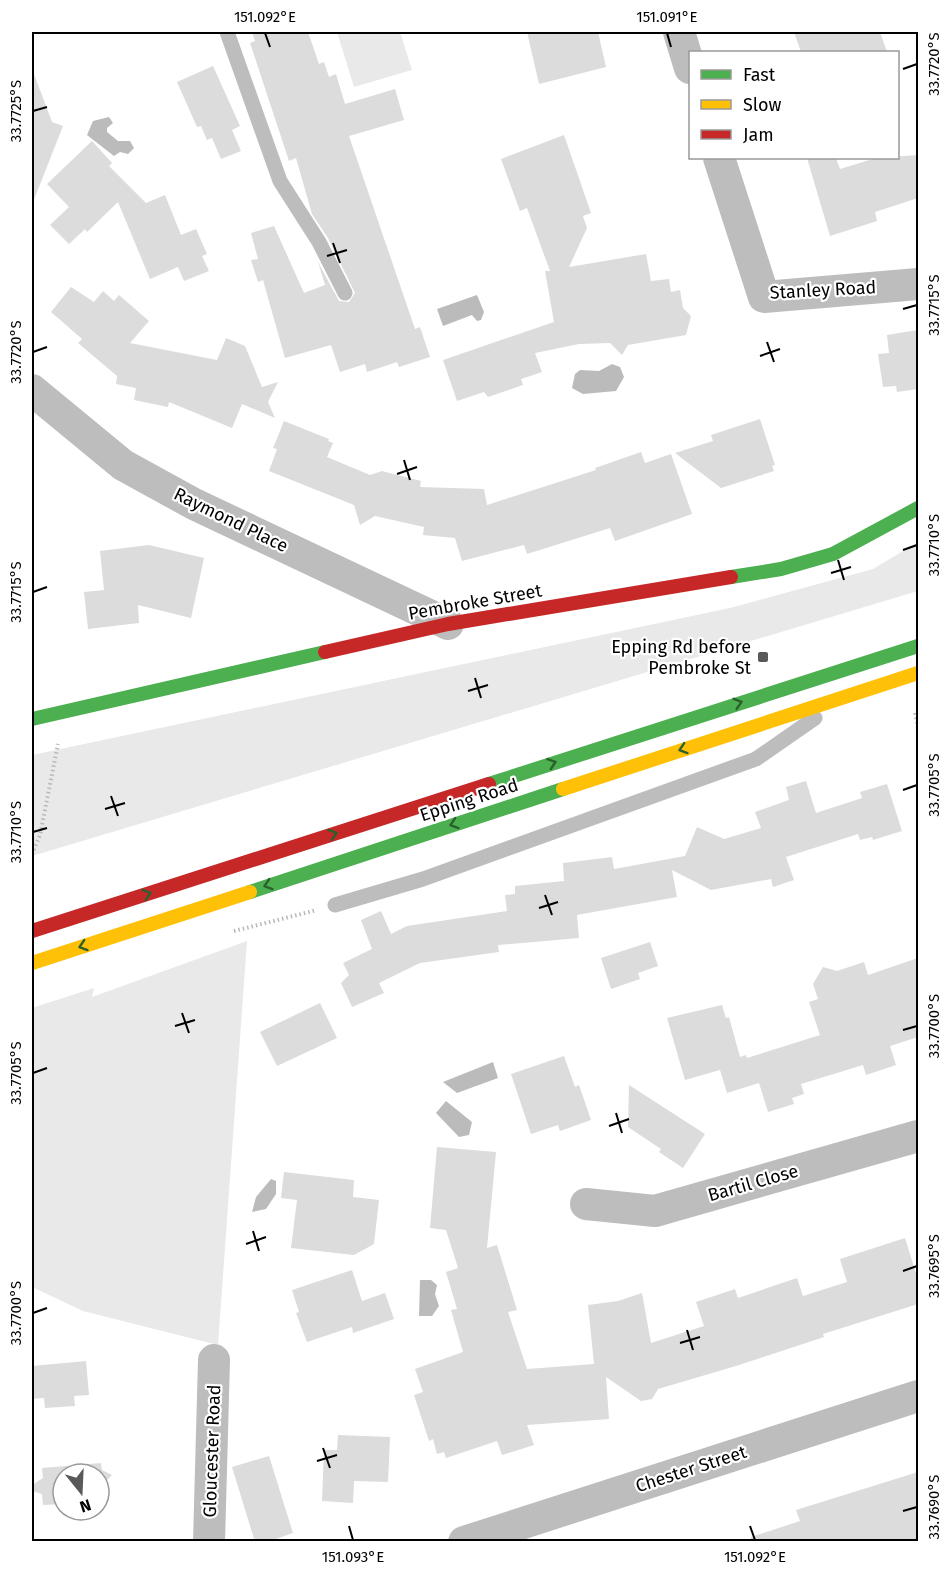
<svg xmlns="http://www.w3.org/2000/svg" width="950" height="1573" font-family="'Fira Sans',sans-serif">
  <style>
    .green { fill: #e9e9e9 }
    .water { fill: #bbb }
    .building { fill: #dcdcdc }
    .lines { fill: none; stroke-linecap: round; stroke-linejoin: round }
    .path { stroke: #b8b8b8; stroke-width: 4; stroke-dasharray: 1.5 3; stroke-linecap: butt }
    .lane { stroke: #bdbdbd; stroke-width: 15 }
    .street { stroke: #bdbdbd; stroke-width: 32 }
    .fast { stroke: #4caf50; stroke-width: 14 }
    .slow { stroke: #ffc107; stroke-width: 14 }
    .jam { stroke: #c62828; stroke-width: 14 }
    .oneway { stroke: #2a602c }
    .ticks { fill: none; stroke: #000; stroke-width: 2 }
    .poi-dot { fill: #595959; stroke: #fff; stroke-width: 2 }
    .labels { text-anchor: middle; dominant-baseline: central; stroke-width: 4.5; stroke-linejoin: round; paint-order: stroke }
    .street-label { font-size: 18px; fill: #000; stroke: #fff }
    .poi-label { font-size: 18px; fill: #000; stroke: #fff; text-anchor: end }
    .neatline { fill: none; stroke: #000; stroke-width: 2 }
    .ticks-label { font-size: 15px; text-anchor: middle; fill: #000 }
  </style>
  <rect width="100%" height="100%" fill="#fff"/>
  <g class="green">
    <polygon points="337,32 400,32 412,70 354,87"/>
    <polygon points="918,542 918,591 32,856 32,755 730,608 873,569"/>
    <polygon points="247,941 218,1345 83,1311 32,1287 32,1008 94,988 92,997"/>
  </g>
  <g class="water">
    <polygon points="109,117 113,123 107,128 107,132 118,141 130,141 134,148 128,154 120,152 114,156 87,135 93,121"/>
    <polygon points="477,295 484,312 481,320 477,321 472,315 443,326 437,309"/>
    <polygon points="612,364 620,367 624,377 616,391 583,394 572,388 575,374 580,370 599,371"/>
    <polygon points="493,1062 498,1078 457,1093 443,1082"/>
    <polygon points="446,1101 472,1122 469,1135 459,1137 436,1113"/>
    <polygon points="271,1179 276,1181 276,1194 266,1209 252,1212 256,1197"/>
    <polygon points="420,1280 431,1280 437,1285 435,1294 439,1306 432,1316 419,1316"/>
  </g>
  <g class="building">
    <polygon points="252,32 308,32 319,64 324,62 329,77 336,74 345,104 395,89 404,120 349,136 415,329 420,327 430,357 399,367 397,362 367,372 365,364 340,372 331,345 285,358 263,280 258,282 251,260 258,259 251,233 274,226 304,293 325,285 318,262 339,301 349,302 355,293 328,238 312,214 296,158 289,161 250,43 255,41"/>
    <polygon points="527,32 598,32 606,67 539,84"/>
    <polygon points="794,32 880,32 887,52 801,52"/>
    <polygon points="213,66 240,126 232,130 241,151 221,159 212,138 207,140 201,126 197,127 177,82"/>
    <polygon points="34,74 52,122 63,126 33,202 32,75"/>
    <polygon points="564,135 591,213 583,216 587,228 569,267 646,254 651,281 669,279 671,292 680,290 683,308 691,316 686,335 628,345 622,355 610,343 579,344 535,353 542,372 521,379 523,385 488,397 484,392 457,401 443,360 554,322 545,271 550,271 527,208 520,211 501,159"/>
    <polygon points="92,141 112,163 109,166 146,203 165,195 181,235 196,229 207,254 202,256 209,271 184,281 178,267 150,279 118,202 87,232 85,229 69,244 50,225 69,207 47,184"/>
    <polygon points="918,155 918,198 875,212 877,221 830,236 807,158 836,158 840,169 876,158"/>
    <polygon points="71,287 94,302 103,291 114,301 119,295 149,321 130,343 217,360 226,338 245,346 262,387 278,382 268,402 275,418 242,404 232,428 169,402 168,407 134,400 136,388 116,384 117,376 78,343 82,339 51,312"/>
    <polygon points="918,330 918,389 897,392 896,386 883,387 878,354 889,353 887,335"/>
    <polygon points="760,419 775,465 772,466 774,471 721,488 675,453 713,441 711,435"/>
    <polygon points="284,421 329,439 328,441 333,443 327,457 370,475 382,471 421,481 420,487 484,489 487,505 596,470 595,468 641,452 645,463 671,454 692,514 615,541 610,528 527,554 524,545 462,561 455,538 423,535 424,527 375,516 360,525 354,505 269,471 277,449 273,448"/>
    <polygon points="149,545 204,558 191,618 138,605 139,623 88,629 84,592 104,590 100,551"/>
    <polygon points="806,781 816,813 862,798 860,792 887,784 902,831 873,840 872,837 860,840 858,834 786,857 794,880 773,887 771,879 711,890 672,870 677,897 577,915 579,938 498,945 499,952 420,963 379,983 384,993 352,1007 341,983 349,975 343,963 372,949 361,920 381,911 391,934 407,926 507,911 505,895 515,894 515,886 564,881 563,863 612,857 614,869 685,856 697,827 724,839 761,828 755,812 789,800 786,787"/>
    <polygon points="650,942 658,966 638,973 640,979 611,989 601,958"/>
    <polygon points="918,958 918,1037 890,1046 896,1065 866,1075 863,1065 801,1084 804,1094 792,1098 794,1104 768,1112 759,1083 727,1093 720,1070 685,1080 667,1018 722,1005 726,1018 729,1017 740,1057 746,1055 747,1058 820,1035 809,1002 818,999 813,984 823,967 837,971 864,962 868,975"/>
    <polygon points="320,1003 337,1038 277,1066 260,1032"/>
    <polygon points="564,1056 575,1087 579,1085 591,1120 560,1131 558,1125 531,1134 511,1074"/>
    <polygon points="629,1085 705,1134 683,1168 659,1152 661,1149 628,1127"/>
    <polygon points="437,1147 496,1152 487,1248 497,1245 517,1310 508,1312 527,1369 594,1364 588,1305 618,1301 642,1293 651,1343 704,1326 696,1302 735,1289 738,1298 797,1278 803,1296 847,1282 840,1259 905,1238 918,1280 918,1304 823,1334 824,1337 736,1366 658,1389 652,1399 641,1401 606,1377 609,1419 527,1425 534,1445 502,1455 497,1441 446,1458 444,1452 437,1454 433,1439 429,1441 414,1395 423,1392 415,1369 463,1352 451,1310 457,1309 446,1272 458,1268 446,1230 430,1228"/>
    <polygon points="284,1172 354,1180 353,1197 379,1200 374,1244 354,1255 291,1248 297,1200 281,1198"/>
    <polygon points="352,1270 362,1301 385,1293 394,1319 353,1333 352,1327 307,1342 296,1313 299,1312 292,1290"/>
    <polygon points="86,1361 89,1395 74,1396 75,1406 45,1408 44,1398 32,1399 32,1366"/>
    <polygon points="338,1435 390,1437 388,1482 354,1481 353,1503 322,1501 324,1450 337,1450"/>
    <polygon points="269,1456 293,1533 267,1542 255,1542 232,1467"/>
    <polygon points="101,1463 102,1470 112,1475 102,1485 103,1501 99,1501 99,1474 63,1474 63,1504 43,1505 42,1494 32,1491 32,1485 43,1478 42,1468"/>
    <polygon points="918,1472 918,1542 751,1542 751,1537 800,1521 796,1510"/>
  </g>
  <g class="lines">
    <g class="path">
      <polyline points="915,713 918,726"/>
      <polyline points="32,854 40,835 58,744"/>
      <polyline points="234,931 317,910"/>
    </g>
    <g class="lane">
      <polyline points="227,32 280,181 319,242 345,293"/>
      <polyline points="335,905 423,879 756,759 815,718"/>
    </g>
    <g class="street">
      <polyline points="679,32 690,68"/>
      <polyline points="719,158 764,297 918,284"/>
      <polyline points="32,390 123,465 194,504 448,624"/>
      <polyline points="586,1204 655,1211 918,1136"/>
      <polyline points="209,1542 214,1360"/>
      <polyline points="464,1542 918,1396"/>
    </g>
    <g class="fast">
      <polyline points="731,577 781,569 833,554 918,508"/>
      <polyline points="32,719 325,652"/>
      <polyline points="489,784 918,646"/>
      <polyline points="250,892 563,789"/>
    </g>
    <g class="slow">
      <polyline points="563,789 918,673"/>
      <polyline points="32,963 250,892"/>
    </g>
    <g class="jam">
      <polyline points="325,652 448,624 731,577"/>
      <polyline points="32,931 489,784"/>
    </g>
  </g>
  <defs><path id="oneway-chevron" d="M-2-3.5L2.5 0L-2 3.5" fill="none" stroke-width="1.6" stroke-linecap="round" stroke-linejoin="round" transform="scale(1.5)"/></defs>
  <g class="oneway">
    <use href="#oneway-chevron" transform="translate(738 703) rotate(-17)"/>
    <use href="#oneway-chevron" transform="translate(683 749) rotate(162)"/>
    <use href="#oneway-chevron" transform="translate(552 763) rotate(-19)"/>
    <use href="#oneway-chevron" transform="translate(454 824) rotate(162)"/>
    <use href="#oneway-chevron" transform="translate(333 834) rotate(-18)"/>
    <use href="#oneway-chevron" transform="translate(268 885) rotate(162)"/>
    <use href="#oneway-chevron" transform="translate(147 894) rotate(-18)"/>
    <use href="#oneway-chevron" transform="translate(83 946) rotate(162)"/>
  </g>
  <path class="ticks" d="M265,33l5,14M667,33l4,14M903,69l14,-5M33,111l14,-4M333,243l7,20M327,256l20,-6M903,309l14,-4M767,342l7,20M33,352l14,-5M760,356l20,-7M404,460l6,20M397,474l20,-7M903,550l14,-5M838,560l6,20M831,573l20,-6M33,592l14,-5M475,678l6,20M468,691l20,-6M903,790l14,-5M111,796l7,20M105,809l20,-6M33,832l14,-4M545,895l7,20M539,908l19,-6M182,1013l7,20M175,1026l20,-6M903,1030l14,-4M33,1073l14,-5M616,1113l6,20M609,1126l20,-7M253,1231l6,20M246,1244l20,-7M903,1271l14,-5M33,1313l14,-5M687,1330l6,20M680,1343l20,-6M323,1448l7,20M317,1461l20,-6M903,1511l14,-4M349,1526l4,14M750,1526l5,14"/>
  <rect class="poi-dot" x="757" y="651" width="12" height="12" rx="3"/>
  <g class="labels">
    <g class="street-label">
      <text transform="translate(823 290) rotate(-3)">Stanley Road</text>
      <text transform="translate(231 520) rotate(26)">Raymond Place</text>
      <text transform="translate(475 602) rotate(-10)">Pembroke Street</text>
      <text transform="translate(469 800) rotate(-18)">Epping Road</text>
      <text transform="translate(753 1183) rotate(-16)">Bartil Close</text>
      <text transform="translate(212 1451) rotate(-88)">Gloucester Road</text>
      <text transform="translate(691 1469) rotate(-18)">Chester Street</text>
    </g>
    <g class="poi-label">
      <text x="751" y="647">Epping Rd before<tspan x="751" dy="21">Pembroke St</tspan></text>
    </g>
  </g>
  <rect width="950" height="1573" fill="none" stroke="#ffffff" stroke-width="66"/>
  <rect x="689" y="51" width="210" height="108" fill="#ffffff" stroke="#999999" stroke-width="1.5"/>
  <rect x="701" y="70" width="30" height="9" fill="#4caf50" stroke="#999999" stroke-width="1.5"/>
  <text x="743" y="81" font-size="18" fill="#000000">Fast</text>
  <rect x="701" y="100" width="30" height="9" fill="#ffc107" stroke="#999999" stroke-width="1.5"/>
  <text x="743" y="111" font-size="18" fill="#000000">Slow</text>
  <rect x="701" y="130" width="30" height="9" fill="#c62828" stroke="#999999" stroke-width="1.5"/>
  <text x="743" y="141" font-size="18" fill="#000000">Jam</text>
  <g transform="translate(81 1492) rotate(162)"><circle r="28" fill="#ffffff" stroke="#999999" stroke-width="1.5"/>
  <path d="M0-4.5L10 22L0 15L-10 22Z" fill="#595959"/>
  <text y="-9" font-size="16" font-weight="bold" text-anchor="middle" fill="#000000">N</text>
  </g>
  <rect x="33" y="33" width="884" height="1507" class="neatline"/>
  <g class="ticks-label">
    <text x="265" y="22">151.092°E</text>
    <text x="667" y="22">151.091°E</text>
    <text transform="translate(934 64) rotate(-90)" y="5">33.7720°S</text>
    <text transform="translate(16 111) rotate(-90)" y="5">33.7725°S</text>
    <text transform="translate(934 305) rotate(-90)" y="5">33.7715°S</text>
    <text transform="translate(16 352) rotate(-90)" y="5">33.7720°S</text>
    <text transform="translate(934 545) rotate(-90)" y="5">33.7710°S</text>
    <text transform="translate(16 592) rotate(-90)" y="5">33.7715°S</text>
    <text transform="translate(934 785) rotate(-90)" y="5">33.7705°S</text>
    <text transform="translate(16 832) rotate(-90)" y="5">33.7710°S</text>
    <text transform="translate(934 1026) rotate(-90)" y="5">33.7700°S</text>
    <text transform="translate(16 1073) rotate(-90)" y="5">33.7705°S</text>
    <text transform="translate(934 1266) rotate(-90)" y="5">33.7695°S</text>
    <text transform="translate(16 1313) rotate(-90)" y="5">33.7700°S</text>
    <text transform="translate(934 1507) rotate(-90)" y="5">33.7690°S</text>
    <text x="353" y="1562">151.093°E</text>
    <text x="755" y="1562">151.092°E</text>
  </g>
</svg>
